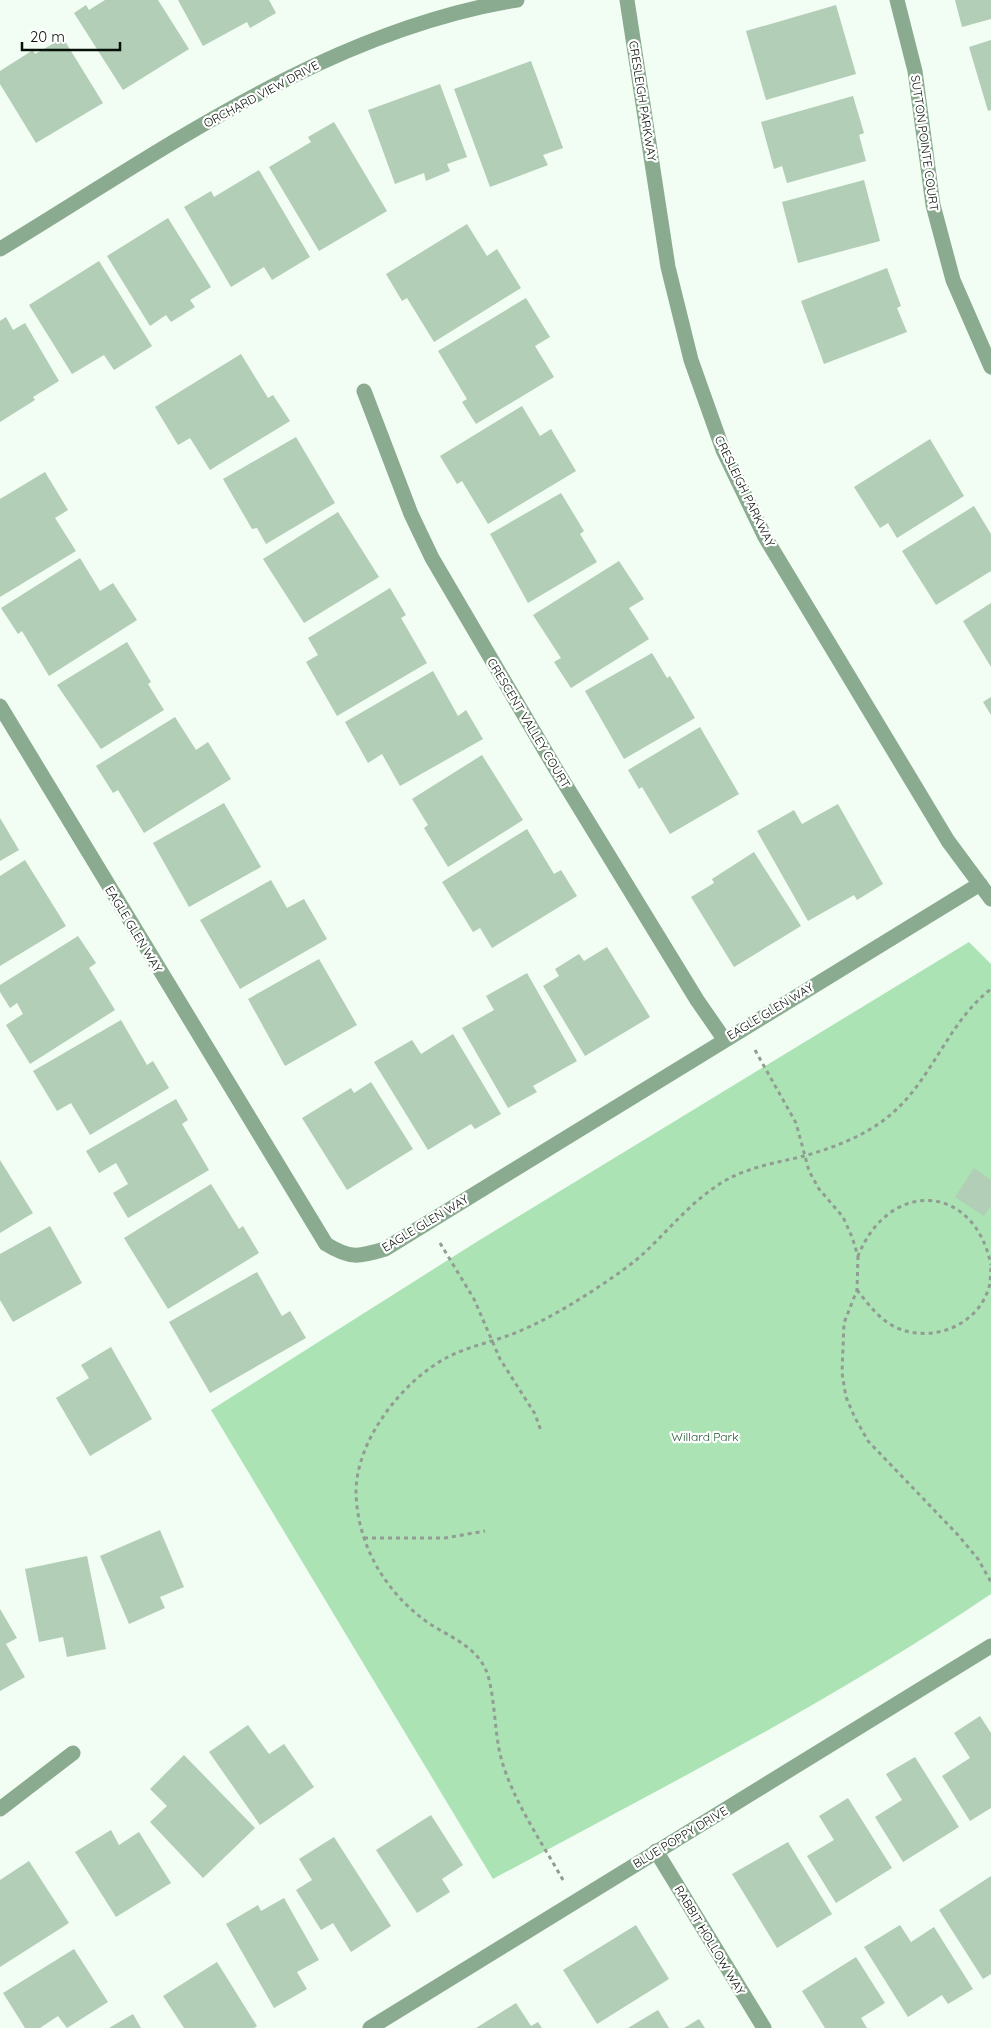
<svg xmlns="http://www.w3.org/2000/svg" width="991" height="2028" font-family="Quicksand,sans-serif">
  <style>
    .green { fill: #abe3b4 }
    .building { fill: #b2ceb6 }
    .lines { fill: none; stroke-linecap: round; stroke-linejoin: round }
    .path { stroke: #919c92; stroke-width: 3; stroke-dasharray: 4 4; stroke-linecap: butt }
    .minor { stroke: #8aab8f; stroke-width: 15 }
    .labels { text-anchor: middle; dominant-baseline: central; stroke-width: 4.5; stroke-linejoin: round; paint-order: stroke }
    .street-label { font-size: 12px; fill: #071008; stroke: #fff }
    .park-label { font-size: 12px; fill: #1d562c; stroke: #fff }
  </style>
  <rect width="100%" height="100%" fill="#f2fdf3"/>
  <path class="green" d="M969,942l22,22v630c-158,107 -330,194 -498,285l-282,-469 267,-169z"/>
  <g class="building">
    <polygon points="105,0 158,0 189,49 123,90 74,13 86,5 89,10"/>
    <polygon points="178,0 269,0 276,13 250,28 247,22 203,46"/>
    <polygon points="955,0 991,0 991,19 962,27"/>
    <polygon points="836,5 856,74 766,100 746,31"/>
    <polygon points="63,38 103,103 36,143 0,84 0,71 33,50 35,54"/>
    <polygon points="991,40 991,110 988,111 969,47"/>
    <polygon points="531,61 563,148 543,155 548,165 490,187 454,89"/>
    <polygon points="440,84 467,157 447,164 450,171 426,181 424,173 395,184 368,110"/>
    <polygon points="853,96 864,133 859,135 866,161 787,183 782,166 774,169 761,122"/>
    <polygon points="334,122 387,211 319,251 269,167 311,142 308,137"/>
    <polygon points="259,170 310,257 272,280 264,267 231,287 184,207 211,191 214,197"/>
    <polygon points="864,180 880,241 798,263 782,202"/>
    <polygon points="168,218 211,287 190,300 195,307 171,322 166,315 150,326 107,256"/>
    <polygon points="467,224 487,256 497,249 521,288 434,342 407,298 402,301 386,274"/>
    <polygon points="99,261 152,346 114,370 104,355 72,374 29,305"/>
    <polygon points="887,268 901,306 897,308 907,332 824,364 801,301"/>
    <polygon points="526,298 550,337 535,346 554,377 476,424 462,402 467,399 438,351"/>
    <polygon points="6,317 13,330 25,323 59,381 33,397 35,400 0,422 0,321"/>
    <polygon points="241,354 268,398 273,395 290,421 210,470 190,438 178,445 155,407"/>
    <polygon points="522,406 540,436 551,429 576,471 488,524 462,481 457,484 440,456"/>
    <polygon points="296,437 335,503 266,544 257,528 252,529 223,479"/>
    <polygon points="930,439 964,496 897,538 888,523 880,528 854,487"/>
    <polygon points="45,472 68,510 55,518 76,551 0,597 0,499"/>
    <polygon points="561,493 584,531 580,534 597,562 528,603 490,534"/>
    <polygon points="974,506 991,534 991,571 936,605 902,551"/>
    <polygon points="338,512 379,577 304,623 263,559"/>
    <polygon points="80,558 100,591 113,583 137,620 49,676 22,631 18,634 1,608"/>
    <polygon points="619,561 644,599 629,608 649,639 571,688 554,662 561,658 533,615"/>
    <polygon points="390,588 406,615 401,618 427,663 337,716 306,662 318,655 308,638"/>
    <polygon points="991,603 991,667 963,621"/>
    <polygon points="127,642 151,682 148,684 164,710 101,749 57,685"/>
    <polygon points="652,653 667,678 670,676 695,718 624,759 585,691"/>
    <polygon points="433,671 458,716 466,710 483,739 400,786 382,754 368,763 345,722"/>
    <polygon points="991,697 991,715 983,702"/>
    <polygon points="175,717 196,750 208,742 231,779 144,833 118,790 113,793 96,766"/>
    <polygon points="700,727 739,794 670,834 642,787 639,789 628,770"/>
    <polygon points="482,755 523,820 448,867 424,828 428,825 412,799"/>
    <polygon points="224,803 261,867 189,907 153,843"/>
    <polygon points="838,804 883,884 857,900 854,895 808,921 757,831 794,810 802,824"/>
    <polygon points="0,818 19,850 0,861"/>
    <polygon points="527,829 554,874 561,870 577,896 492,948 480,928 473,932 442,882"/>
    <polygon points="754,852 801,926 734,967 691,897 714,883 712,879"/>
    <polygon points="25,860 66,926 0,966 0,876"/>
    <polygon points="271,880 287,908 304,899 327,939 240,989 200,920"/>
    <polygon points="78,936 96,963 89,968 115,1010 30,1064 6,1025 23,1014 17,1003 10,1008 0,992 0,985"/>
    <polygon points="607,947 650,1017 585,1056 543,986 559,976 555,969 579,954 584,961"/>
    <polygon points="319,959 357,1025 285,1066 248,999"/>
    <polygon points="527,973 577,1061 533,1086 537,1092 508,1108 462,1028 494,1010 486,996"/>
    <polygon points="121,1020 147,1065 153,1061 169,1088 90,1135 71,1103 57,1111 33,1071"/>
    <polygon points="453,1034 501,1114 475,1129 471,1124 428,1150 374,1062 412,1040 421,1054"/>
    <polygon points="371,1082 413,1149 347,1190 302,1118 351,1088 354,1093"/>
    <polygon points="176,1099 188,1120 182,1124 209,1170 128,1218 113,1193 128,1184 116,1163 99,1173 86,1151"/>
    <polygon points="0,1160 33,1213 0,1233"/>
    <polygon points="974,1168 991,1180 991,1206 984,1216 955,1197"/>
    <polygon points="211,1184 239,1229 243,1226 259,1253 168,1309 124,1238"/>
    <polygon points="50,1226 82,1283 13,1322 0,1300 0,1254"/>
    <polygon points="257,1272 282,1316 290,1311 306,1338 210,1393 169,1322"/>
    <polygon points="111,1347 152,1419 90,1456 56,1398 89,1378 81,1365"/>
    <polygon points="160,1530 184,1587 160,1597 165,1608 129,1624 100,1556"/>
    <polygon points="87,1556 106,1649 67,1657 63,1637 39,1642 25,1569"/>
    <polygon points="0,1609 17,1638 6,1644 25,1677 0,1691"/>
    <polygon points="980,1716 991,1733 991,1808 970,1821 942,1776 970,1758 954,1733"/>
    <polygon points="248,1725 269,1754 284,1744 314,1787 260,1825 209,1752"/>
    <polygon points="184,1755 255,1828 203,1878 150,1822 167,1806 150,1789"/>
    <polygon points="915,1757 959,1827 903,1862 875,1817 902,1800 886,1774"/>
    <polygon points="848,1798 892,1868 836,1903 807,1856 834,1840 819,1816"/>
    <polygon points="431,1815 463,1865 442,1879 450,1892 417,1913 376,1850"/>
    <polygon points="111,1830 119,1845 139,1832 171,1883 116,1917 75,1852"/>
    <polygon points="334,1837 391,1926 351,1952 333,1923 321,1930 296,1890 312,1880 299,1859"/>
    <polygon points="788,1842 832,1914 777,1948 732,1874"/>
    <polygon points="29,1861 69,1923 0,1967 0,1880"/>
    <polygon points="991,1876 991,1974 983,1979 939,1910"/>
    <polygon points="284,1898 319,1960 297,1972 307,1989 274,2008 226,1924 258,1905 261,1911"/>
    <polygon points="636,1925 669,1979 597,2024 563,1970"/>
    <polygon points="900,1925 911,1942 934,1927 973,1989 948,2004 942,1995 908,2017 864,1947"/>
    <polygon points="74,1949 108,2002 67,2028 58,2016 40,2028 25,2028 3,1993"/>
    <polygon points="856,1957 885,2003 861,2018 867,2028 825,2028 802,1991"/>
    <polygon points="217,1962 257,2026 254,2028 184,2028 163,1996"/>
    <polygon points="516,2003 531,2026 538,2022 542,2028 476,2028"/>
    <polygon points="658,2010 669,2028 628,2028"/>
    <polygon points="133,2014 141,2028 109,2028"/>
    <polygon points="699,2019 705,2028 684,2028"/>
  </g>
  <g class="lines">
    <g class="path">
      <path d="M755,1050l41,73 13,48 10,18 24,28 9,20 6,19c31,-77 116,-74 133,9"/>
      <polyline points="440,1243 474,1299 500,1359 535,1414 541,1431"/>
      <polyline points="858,1256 857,1290 844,1323 842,1373 846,1397 855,1418 868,1441 958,1535 978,1559 991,1582"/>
      <path d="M857,1290c11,14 22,29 38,37 36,17 83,-1 94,-40 2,-6 1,-13 2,-19"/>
      <polyline points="364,1538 445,1538 485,1531"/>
      <path d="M563,1880c-22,-39 -50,-79 -62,-122 -7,-26 -6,-69 -16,-90 -12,-23 -35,-31 -55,-44 -44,-30 -73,-79 -74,-132 0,-52 47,-112 92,-135 23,-12 50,-16 74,-27 30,-13 57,-30 84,-48 13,-9 26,-18 37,-28 27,-25 50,-55 83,-74 24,-13 49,-17 74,-23 31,-8 65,-21 89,-41 43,-35 58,-93 102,-127"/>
    </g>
    <g class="minor">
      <polyline points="627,0 668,267 691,360 723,450 765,537 948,841 991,899"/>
      <polyline points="897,0 915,71 933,205 953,280 991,367"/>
      <path d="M0,249c162,-98 326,-218 517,-249"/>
      <polyline points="364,391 411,514 432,558 554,766 697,1000 724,1039"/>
      <path d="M0,706l326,538c24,15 33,13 59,5l595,-365"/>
      <polyline points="0,1809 73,1753"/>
      <polyline points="656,1851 764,2028"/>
      <polyline points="370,2028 991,1646"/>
    </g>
  </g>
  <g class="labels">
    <g class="street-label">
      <text transform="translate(261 94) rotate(-28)">ORCHARD VIEW DRIVE</text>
      <text transform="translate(643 101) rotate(81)">CRESLEIGH PARKWAY</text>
      <text transform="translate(925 143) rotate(82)">SUTTON POINTE COURT</text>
      <text transform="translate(745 491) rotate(64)">CRESLEIGH PARKWAY</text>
      <text transform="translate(529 723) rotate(59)">CRESCENT VALLEY COURT</text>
      <text transform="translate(134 929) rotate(59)">EAGLE GLEN WAY</text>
      <text transform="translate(770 1011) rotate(-31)">EAGLE GLEN WAY</text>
      <text transform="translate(425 1223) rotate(-31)">EAGLE GLEN WAY</text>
      <text transform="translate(680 1837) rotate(-31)">BLUE POPPY DRIVE</text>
      <text transform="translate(710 1940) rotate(59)">RABBIT HOLLOW WAY</text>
    </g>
    <g class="park-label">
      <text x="705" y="1436">Willard Park</text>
    </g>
  </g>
  <path d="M22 42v8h98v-8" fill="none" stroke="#071008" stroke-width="2.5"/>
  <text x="30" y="42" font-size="15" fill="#071008" stroke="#ffffff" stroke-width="4" paint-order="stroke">20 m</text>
</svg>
